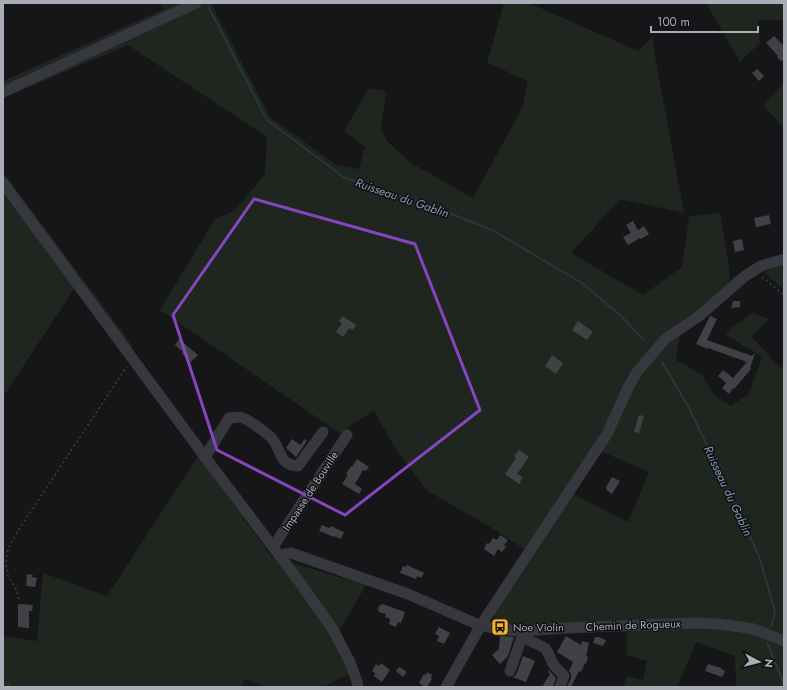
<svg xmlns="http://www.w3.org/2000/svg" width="787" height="690" font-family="Jost,sans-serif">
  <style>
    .green { fill: #1e261f; fill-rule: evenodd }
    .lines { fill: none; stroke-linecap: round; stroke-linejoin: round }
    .stream { stroke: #2c353c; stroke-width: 2 }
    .building { fill: #404145 }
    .path { stroke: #3d3f44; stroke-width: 1.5; stroke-dasharray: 2 3; stroke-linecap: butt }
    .minor { stroke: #37383d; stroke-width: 11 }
    .marked { fill: none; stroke: #8446be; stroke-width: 3; stroke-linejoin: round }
    .labels { text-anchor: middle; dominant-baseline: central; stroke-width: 3; stroke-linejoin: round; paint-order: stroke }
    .street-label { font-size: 11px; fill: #a8adb8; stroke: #111113 }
    .poi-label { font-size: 11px; fill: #a8adb8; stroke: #111113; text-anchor: start }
    .water-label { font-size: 12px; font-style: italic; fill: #7f9bb3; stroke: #111113 }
  </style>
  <rect width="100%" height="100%" fill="#161618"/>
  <g class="green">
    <path d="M160,3h56l-4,2 58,112 66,48 23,4 6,-22 -21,-16 25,-43 17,3 -5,38 6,12 24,22 62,35 49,-90 6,-27 -41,-18 17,-60h25l109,48 15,-15v9l31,168 -64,-14 -49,54 72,42 39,-28 7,-51 31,-3 9,53 1,17 -27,25 -21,14 -6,38 26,15 13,21 16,10 18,-13 13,-36 -36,-22 6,-8 21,-14 16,6 -17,18 23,25 9,8v317h-48l-1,-31 -39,-14 -19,45h-54l4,-11 16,4 4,-19 -20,-6v-32l-115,3h-8l-9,-4 -1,-8 38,-60 -45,-29 -61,-35 -29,-39 -23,-40 -20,12 -13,11 -181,-124 55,-91 19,-8 31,-37 2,-37 -139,-92 -125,53v-17l161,-72zM603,452l46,20 -21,50 -55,-28 24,-37z"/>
    <polygon points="706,3 784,3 784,20 758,20 760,43 740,62"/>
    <polygon points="784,83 784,127 767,110 764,104"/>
    <polygon points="3,172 133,346 125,357 74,289 3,397"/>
    <polygon points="784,264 784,290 764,272"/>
    <polygon points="198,456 272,557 366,585 334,640 355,671 323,687 266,687 245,679 241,687 3,687 3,636 37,641 43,573 107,596"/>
  </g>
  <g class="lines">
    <g class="stream">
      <polyline points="209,8 267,120 345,178 424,203 492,230 582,283 621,316 643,339"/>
      <polyline points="662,362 689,408 723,478 759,556 775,612 771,627"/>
      <polyline points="767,642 784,684"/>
    </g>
  </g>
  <g class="building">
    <polygon points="774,36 784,46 784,62 782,60 781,61 777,57 778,56 766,43"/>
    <polygon points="757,69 764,76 759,81 752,73"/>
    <polygon points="769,215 771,224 756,227 754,218"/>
    <polygon points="633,221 638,230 644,226 649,234 641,239 640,238 628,245 623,237 631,233 626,225"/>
    <polygon points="742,239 744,250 735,252 733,241"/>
    <polygon points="733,301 740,301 740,307 731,308"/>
    <polygon points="343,316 356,325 353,330 349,328 343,337 336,332 342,323 339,321"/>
    <polygon points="710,316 717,319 707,340 752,356 754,354 755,354 750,368 751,369 734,389 733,388 729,394 722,388 726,383 718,376 723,370 733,378 747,362 708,348 708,349 703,347 696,344"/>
    <polygon points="578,321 593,332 587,340 572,330"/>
    <polygon points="179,339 198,355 191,362 182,354 183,352 175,345"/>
    <polygon points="552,355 563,363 556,374 545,366"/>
    <polygon points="639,415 644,416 639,433 634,432"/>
    <polygon points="292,439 300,445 305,439 307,441 296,457 286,448"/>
    <polygon points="519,450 529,457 517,474 523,477 519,484 505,474 516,458 514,456"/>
    <polygon points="357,459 369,467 366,471 363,470 355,484 362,489 359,494 342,484 348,475 346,474 351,466 352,467"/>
    <polygon points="612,477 620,481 612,494 606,490 607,488 606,487"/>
    <polygon points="322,525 329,528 331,526 344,532 341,539 334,536 334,537 319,531"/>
    <polygon points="500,535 508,540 504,545 506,547 502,552 498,549 494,556 484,549 487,543 489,544 493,538 497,540"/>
    <polygon points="407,565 424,573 421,578 417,576 416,579 400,573 403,566 406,567"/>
    <polygon points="27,574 33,575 32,577 37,578 35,587 26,586"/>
    <polygon points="18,604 33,605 32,611 29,611 29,628 18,627"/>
    <polygon points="382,604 405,612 401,623 398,622 396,627 389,624 390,619 385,617 386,614 379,612 378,609 379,606"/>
    <polygon points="439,627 450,633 444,644 437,641 439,636 435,634"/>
    <polygon points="500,636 514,637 508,656 500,664 492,655 499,649"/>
    <polygon points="566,636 581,645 582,641 589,643 586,656 588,657 586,664 585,663 581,672 579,671 571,687 567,687 571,678 571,674 569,671 573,662 557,652"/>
    <polygon points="595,637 599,637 606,640 603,646 593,643"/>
    <polygon points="523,656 535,661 526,682 512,677 515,676 517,673"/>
    <polygon points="381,663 390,670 382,682 374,676 375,673 372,671 376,664 379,666"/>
    <polygon points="708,664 721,668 721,669 725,671 722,677 705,671"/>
    <polygon points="399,667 407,672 403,677 396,671"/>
    <polygon points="549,670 556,678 553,687 542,687 550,674 548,673"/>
    <polygon points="427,672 432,675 431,678 432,679 427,687 425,687 419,683 424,674 426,675"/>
  </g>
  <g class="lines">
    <g class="path">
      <polyline points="762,277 784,295"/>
      <polyline points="19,599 16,589 8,576 6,563 8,549 16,534 127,366"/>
      <polyline points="3,682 13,687"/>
    </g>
    <g class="minor">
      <polyline points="3,92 196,3"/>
      <polyline points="3,183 205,457 301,584 332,628 350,662 357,682 358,687"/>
      <path d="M205,457l24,-39c3,0 7,-1 10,-1 7,0 31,18 35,24 8,12 6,24 24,25l25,-34"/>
      <polyline points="273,547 347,435"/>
      <polyline points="281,557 285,554 291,553 408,594 479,625 497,629 522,631 566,628 694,623 720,624 754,629 784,641"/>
      <polyline points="522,637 541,646 546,649 549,655 553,664 564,676 560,687"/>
      <polyline points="510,671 522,637 522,631"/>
      <polyline points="446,687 481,625 607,434 628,388 637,372 665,339 698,317 745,276 761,266 784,259"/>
    </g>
  </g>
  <path class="marked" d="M254,199l161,45 65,166 -135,105 -128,-65 -44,-135z"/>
  <defs>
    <symbol id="bus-square" viewBox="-11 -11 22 22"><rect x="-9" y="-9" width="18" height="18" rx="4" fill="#f2b134" stroke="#111113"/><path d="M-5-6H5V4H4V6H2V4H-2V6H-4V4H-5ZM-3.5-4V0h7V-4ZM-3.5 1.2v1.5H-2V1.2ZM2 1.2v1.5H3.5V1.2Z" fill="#111"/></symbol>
  </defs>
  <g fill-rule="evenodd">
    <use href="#bus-square" x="490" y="617" width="20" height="20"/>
  </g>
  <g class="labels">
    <g class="street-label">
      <text transform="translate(310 491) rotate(-57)">Impasse de Bouville</text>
      <text transform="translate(633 625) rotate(-2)">Chemin de Rogueux</text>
    </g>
    <g class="poi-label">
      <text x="513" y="627">Noe Violin</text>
    </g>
    <g class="water-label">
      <text transform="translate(402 198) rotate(19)">Ruisseau du Gablin</text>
      <text transform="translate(728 491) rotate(65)">Ruisseau du Gablin</text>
    </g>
  </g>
  <rect width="787" height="690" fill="none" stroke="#a8adb8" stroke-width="8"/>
  <g transform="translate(759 662) rotate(97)" stroke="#111113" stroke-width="3" paint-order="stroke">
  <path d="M0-3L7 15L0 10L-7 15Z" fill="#a8adb8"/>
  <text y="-6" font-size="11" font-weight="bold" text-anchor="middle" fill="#a8adb8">N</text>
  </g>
  <path d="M651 26v6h107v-6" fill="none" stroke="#a8adb8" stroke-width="2"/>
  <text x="657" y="26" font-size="12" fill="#a8adb8" stroke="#111113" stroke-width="3" paint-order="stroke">100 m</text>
</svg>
